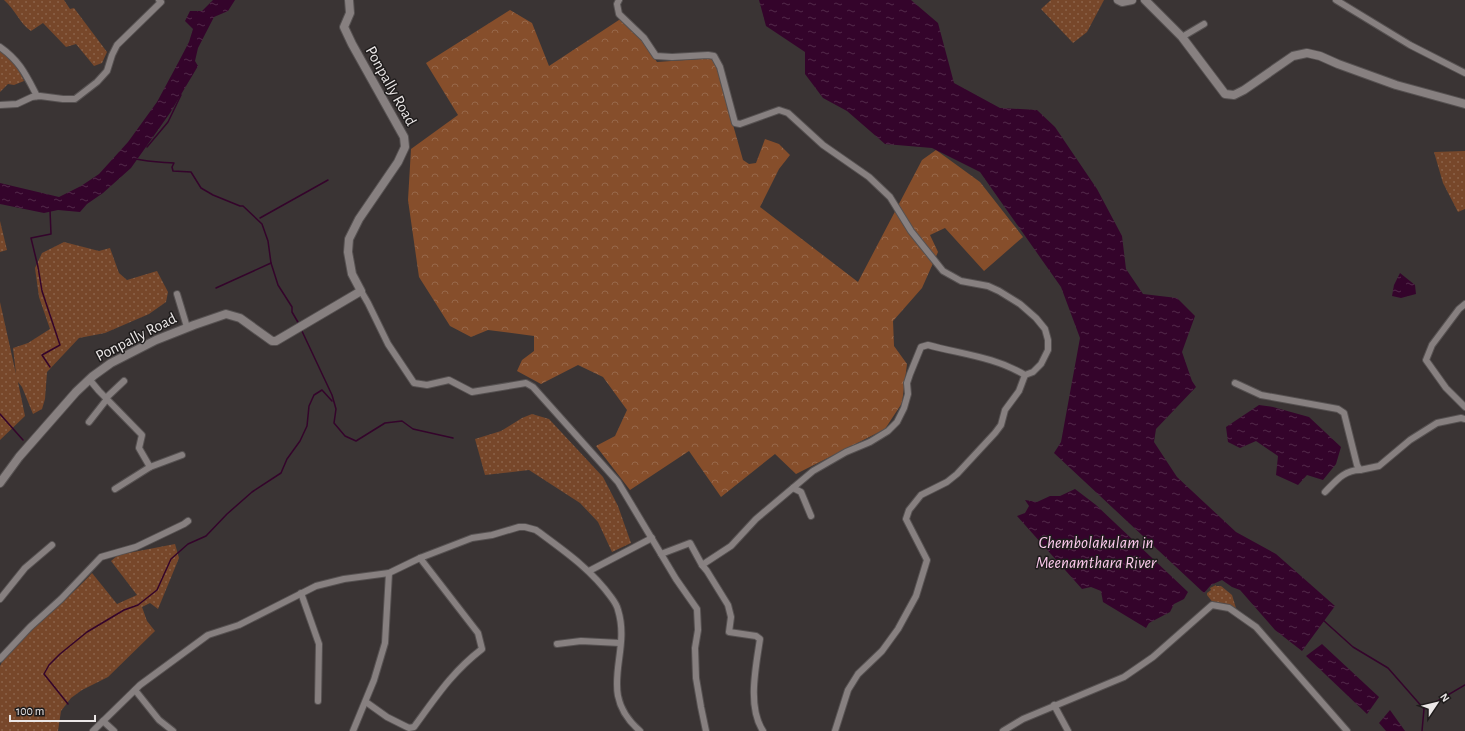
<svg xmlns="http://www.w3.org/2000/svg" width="1465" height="731" font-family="'Alegreya Sans',sans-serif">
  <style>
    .grass { fill: url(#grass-dots) }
    .forest { fill: url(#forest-crowns) }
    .water { fill: url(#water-ripples) }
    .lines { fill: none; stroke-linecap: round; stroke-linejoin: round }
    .stream { stroke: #34042b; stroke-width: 1.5 }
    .street-casing { stroke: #565151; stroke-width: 8 }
    .secondary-casing { stroke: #565151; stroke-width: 10 }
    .street { stroke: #878080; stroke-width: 6 }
    .secondary { stroke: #878080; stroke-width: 8 }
    .labels { text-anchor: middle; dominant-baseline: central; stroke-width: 3; stroke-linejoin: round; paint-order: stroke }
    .street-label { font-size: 16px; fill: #ebe7e7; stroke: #1f1c1c }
    .water-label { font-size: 17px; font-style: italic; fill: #fdcaed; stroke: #1f1c1c }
  </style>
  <defs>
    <pattern id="grass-dots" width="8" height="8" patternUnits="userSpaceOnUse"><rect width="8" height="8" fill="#77472a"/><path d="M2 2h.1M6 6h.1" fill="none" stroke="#8a6249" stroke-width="1.8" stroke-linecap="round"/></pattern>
    <pattern id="forest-crowns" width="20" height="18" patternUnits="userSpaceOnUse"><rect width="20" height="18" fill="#864e2b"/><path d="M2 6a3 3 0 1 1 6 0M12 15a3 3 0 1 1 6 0" fill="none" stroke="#97684a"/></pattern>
    <pattern id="water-ripples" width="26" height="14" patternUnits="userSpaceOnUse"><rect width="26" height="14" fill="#34042b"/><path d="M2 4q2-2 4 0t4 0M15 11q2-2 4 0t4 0" fill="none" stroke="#52294a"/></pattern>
  </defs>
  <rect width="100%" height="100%" fill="#3a3434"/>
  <g class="grass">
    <path d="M4,0h60l6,9 4,-1 33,44 -5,11 -8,3 -18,-22 -10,3 -23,-24 -12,8c-11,-7 -16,-22 -27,-31z"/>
    <polygon points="1051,0 1104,0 1087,32 1073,43 1041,9"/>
    <polygon points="0,50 16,64 24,81 14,85 8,84 0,92"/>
    <polygon points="1465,151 1465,209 1458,212 1443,183 1434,152"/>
    <polygon points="0,221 7,250 0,252"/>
    <polygon points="64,242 99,251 110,248 119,273 127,280 157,271 168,292 166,302 149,314 105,333 79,338 47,372 45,399 42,409 33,414 22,387 18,382 25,416 0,440 0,302 16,374 13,348 28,343 50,329 39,297 35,268 42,253"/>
    <polygon points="532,414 549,419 603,477 618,506 631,543 612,552 598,522 580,503 529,470 485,475 475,439 501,431 522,418"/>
    <path d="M175,544l4,14 -21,51 -8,-6 -8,4 5,14 8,10 -47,46 -26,13 -11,8 -10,13 -3,20h-58v-65c5,-12 16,-20 25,-30 22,-21 46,-40 67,-63l25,31 20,-9 -26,-34 7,-6z"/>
    <polygon points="1216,585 1216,586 1221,586 1232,595 1236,608 1224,603 1214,604 1207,595 1207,593 1211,590 1210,588"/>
  </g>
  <polygon class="forest" points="510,10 532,23 549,66 625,16 657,62 714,58 743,160 749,164 756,163 765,139 779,144 790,155 779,169 760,207 858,282 922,160 936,150 980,182 1023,237 984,271 945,228 930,235 938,252 922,288 893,321 894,346 907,364 902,403 885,429 796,474 775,454 721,497 689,451 630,490 596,446 615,436 627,410 603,377 578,365 541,384 517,371 522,360 534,351 534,336 488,330 471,337 450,326 419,277 408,200 411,149 458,115 426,63"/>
  <g class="water">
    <polygon points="213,0 235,0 228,11 214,17 198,48 195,61 198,66 170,113 131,168 103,193 87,204 80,212 58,210 44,213 0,204 0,183 59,197 81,186 99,174 128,142 157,102 178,63 189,42 193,29 185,21 190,11 202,11"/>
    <polygon points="759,0 911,0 938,23 954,83 1000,108 1037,110 1055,127 1097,189 1122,236 1126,269 1143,294 1177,298 1195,316 1182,352 1192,381 1196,387 1156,429 1154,442 1177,477 1236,532 1276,554 1335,606 1302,651 1275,630 1240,590 1232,587 1222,580 1211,585 1204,593 1054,453 1061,442 1080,338 1061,287 980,172 932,148 885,144 847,111 823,98 805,74 805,52 766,26"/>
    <polygon points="1400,273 1415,285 1416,294 1401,298 1392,296 1394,285"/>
    <polygon points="1259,405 1273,407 1309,417 1341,447 1336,464 1323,480 1307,475 1298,485 1276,475 1278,456 1256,441 1240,448 1228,442 1226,427"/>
    <polygon points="1075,489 1096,505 1188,592 1184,599 1174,604 1170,612 1149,623 1146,628 1103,602 1101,591 1091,587 1082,589 1017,516 1025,513 1029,506 1025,500 1037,502 1050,496 1060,496"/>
    <polygon points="1322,644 1379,697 1367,714 1306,656"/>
    <polygon points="1390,710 1405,731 1386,731 1379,723"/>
  </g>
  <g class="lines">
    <g class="stream">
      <polyline points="147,147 168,122 181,95"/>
      <path d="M136,159c13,3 25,3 38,4l-2,4 1,4 18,1 10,16 12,7 27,11h3l19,18 6,17 3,22 7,22 14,22v5l7,12"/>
      <polyline points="260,218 328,180"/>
      <polyline points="216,288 271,263"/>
      <polyline points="301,329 332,395 336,409 334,423 345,436 356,441 385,423 402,421 413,429 453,438"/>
      <polyline points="50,367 42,355 60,345 42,291 38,267 31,238 51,234 50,210"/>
      <polyline points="0,414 23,440"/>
      <polyline points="1323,620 1353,647 1388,668 1424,709 1465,685"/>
      <polyline points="68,704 44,674 49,665 60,654 87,632 124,610 138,605 157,590 171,559 188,544 206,536 227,514 252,492 281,473 287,459 300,441 307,426 309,406 314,395 322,390 332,401"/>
      <polyline points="1422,731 1424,709"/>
    </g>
    <defs>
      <g id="street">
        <path d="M619,0l-2,4 2,10 25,24 12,18 16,1 36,-2 6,1 6,11 15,56 5,1 39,-14 9,3 35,32 46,32 21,20 21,34 32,40 18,10 27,5 11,5 21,13 16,14 9,11 3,11v10l-7,14 -8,8 -8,3c-30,-18 -64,-21 -97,-30l-7,2 -11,27 -3,9 1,11 -4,14 -7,14 -9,9 -18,11 -24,10 -33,19 -57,48 -25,27 -29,19"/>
        <polyline points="1336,0 1410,45 1465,73"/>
        <polyline points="1182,37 1204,24"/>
        <path d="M0,47c20,14 26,28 37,49"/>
        <polyline points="0,105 17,104 32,97 40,96 63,99 75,99 97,82 107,71 112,55 117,45 161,2 159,0"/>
        <polyline points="361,291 368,303 388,344 414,383 427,385 449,380 472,392 526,383 533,387 618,482 676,579 697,609 698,630 695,648 696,678 701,707 706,731"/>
        <polyline points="177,294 187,327"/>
        <polyline points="1465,304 1459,309 1432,345 1426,360 1446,388 1465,407"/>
        <polyline points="89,379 99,391 142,435 139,448 150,467"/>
        <polyline points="1235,383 1261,395 1338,409 1344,413 1357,465 1360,470 1379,466 1410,440 1437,423 1461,418 1465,419"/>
        <polyline points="106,398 124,381"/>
        <polyline points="89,422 107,399"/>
        <polyline points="793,488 801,492 811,516"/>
        <polyline points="115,489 150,467 182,455"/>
        <path d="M1325,492c11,-11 19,-22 35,-22"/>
        <path d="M661,554l29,-11 12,22 5,6 21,34 3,12 -2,15 27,4 4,3c-4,27 -13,68 3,92"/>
        <polyline points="589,571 652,538"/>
        <polyline points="301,593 319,644 318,701"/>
        <polyline points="0,599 25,568 52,545"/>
        <polyline points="557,644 581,641 620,643"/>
        <polyline points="0,659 30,627 61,599 101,557 136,547 184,524 188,521"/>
        <polyline points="135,690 159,720 173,731"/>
        <path d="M366,702l21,15 22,11 5,-1c22,-30 38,-55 68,-78l-4,-16 -58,-75"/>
        <polyline points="1054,705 1068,731"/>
        <polyline points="103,721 114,731"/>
        <path d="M93,731l47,-46 68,-50 31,-10 77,-39 28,-7 45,-6 31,-15 52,-20 20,-3 27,-8h6l11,3c27,20 55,39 75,67 3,4 6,8 7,13 14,45 -23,82 22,121"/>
        <polyline points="353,731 374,680 385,643 389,573"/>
        <polyline points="835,731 848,690 858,674 882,651 898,629 916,596 927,560 906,519 909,510 921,495 947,482 957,474 995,433 1001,425 1005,410 1019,391 1025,375"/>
        <polyline points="1003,731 1023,719 1124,677 1153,657 1212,605 1229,608 1256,627 1347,731"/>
      </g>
      <g id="secondary">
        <polyline points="1118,0 1122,2 1132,0"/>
        <polyline points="1145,0 1182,37 1225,94 1234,95 1244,90 1293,56 1307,53 1320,56 1338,64 1396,85 1465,104"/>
        <polyline points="0,483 19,457 76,392 93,376 111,363 156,340 194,325 226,314 240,318 272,341 276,341 361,291 352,274 348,252 349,239 359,219 398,162 405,147 404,137 352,44 344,27 350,13 349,0"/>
      </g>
    </defs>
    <use href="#street" class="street-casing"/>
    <use href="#secondary" class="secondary-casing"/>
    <use href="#street" class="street"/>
    <use href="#secondary" class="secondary"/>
  </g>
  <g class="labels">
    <g class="street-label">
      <text transform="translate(391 86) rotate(61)">Ponpally Road</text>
      <text transform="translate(136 337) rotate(-27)">Ponpally Road</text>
    </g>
    <g class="water-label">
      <text x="1096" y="542">Chembolakulam in<tspan x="1096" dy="20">Meenamthara River</tspan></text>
    </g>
  </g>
  <g transform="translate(1437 703) rotate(55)" stroke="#1f1c1c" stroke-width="3" paint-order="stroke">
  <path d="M0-3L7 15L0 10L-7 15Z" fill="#ebe7e7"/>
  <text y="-6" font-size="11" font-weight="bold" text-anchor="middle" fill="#ebe7e7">N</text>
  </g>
  <path d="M10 715v6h85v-6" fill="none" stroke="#ebe7e7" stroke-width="2"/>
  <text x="16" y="715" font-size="12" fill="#ebe7e7" stroke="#1f1c1c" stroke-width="3" paint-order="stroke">100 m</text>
</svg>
